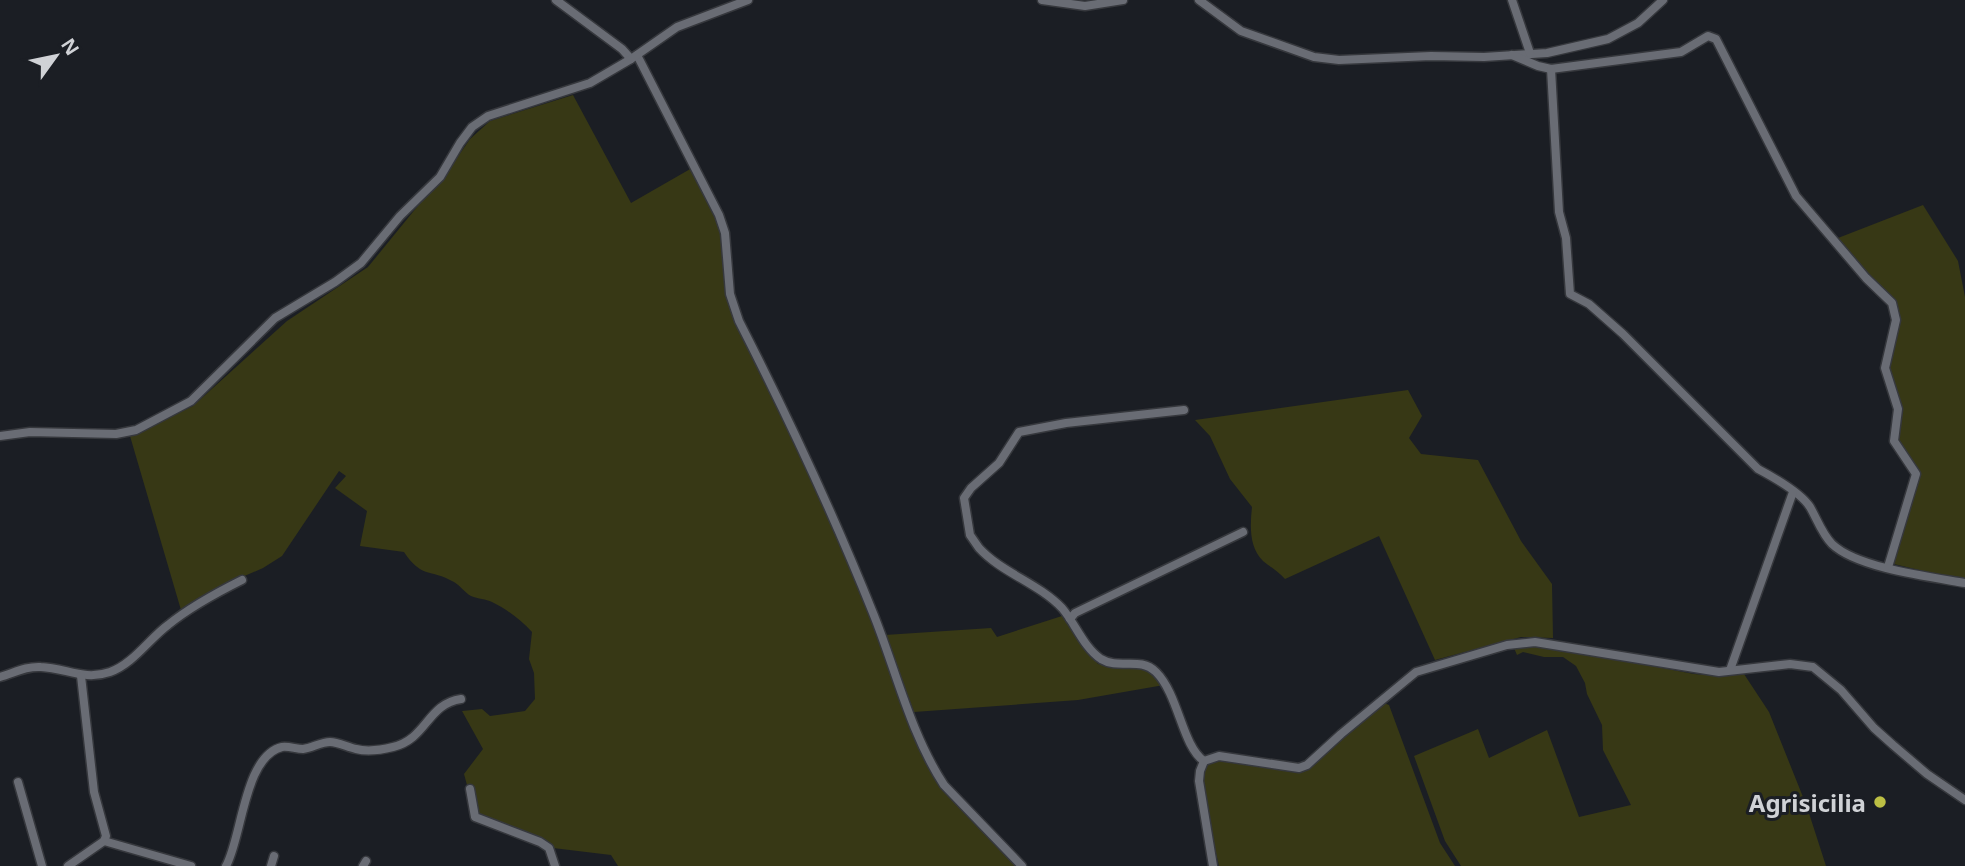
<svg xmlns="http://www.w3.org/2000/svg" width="1965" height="866" font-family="'Noto Sans',sans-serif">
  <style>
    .green { fill: #373815 }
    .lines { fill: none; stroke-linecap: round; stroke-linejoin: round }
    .minor-casing { stroke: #36383d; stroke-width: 11 }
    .minor { stroke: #696c74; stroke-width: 8 }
    .poi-dot { fill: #bcbf44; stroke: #1b1e24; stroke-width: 2.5 }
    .labels { text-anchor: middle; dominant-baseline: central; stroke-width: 6; stroke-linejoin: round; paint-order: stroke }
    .poi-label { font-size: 24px; font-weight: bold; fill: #d0d2d6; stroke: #1b1e24; text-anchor: end }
  </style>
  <rect width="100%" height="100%" fill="#1b1e24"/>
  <g class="green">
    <path d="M573,95l58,108 61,-35 23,46 6,19 9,74 88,184 124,297 75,78h-399l-7,-11 -58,-7 -76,-33 -6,-30h-4l-3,-11 19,-25 -21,-38 20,-2 8,7 35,-5 10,-12 -1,-26 -5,-14 3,-27c-11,-12 -24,-22 -40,-30 -6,-3 -14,-3 -21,-6 -6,-3 -10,-10 -17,-14 -25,-14 -32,-3 -50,-30l-44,-6 7,-35 -32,-23 11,-12 -7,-5 -57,85 -19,12 -44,19 -38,23 -51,-174 63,-30 94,-85 81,-54 53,-65 16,-15 33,-48 20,-18z"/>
    <polygon points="1923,205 1958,261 1965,297 1965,578 1961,580 1894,564 1919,474 1897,440 1901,407 1887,366 1899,320 1838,238"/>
    <path d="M1408,390l14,26 -13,22 12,16 57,6 43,81 31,43 1,54 -32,-1 -86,23 -56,-124 -94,43c-7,-8 -15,-12 -22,-18 -14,-14 -13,-35 -11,-54l-22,-28 -20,-43 -15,-16z"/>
    <polygon points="1062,616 1098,664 1117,667 1143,666 1157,676 1164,685 1078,700 914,712 885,635 991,628 997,637"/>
    <polygon points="1532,645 1551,647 1694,674 1719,676 1742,671 1769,712 1807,807 1826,866 1461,866 1445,841 1414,756 1478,729 1489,758 1547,730 1579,817 1631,805 1603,750 1602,725 1587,694 1585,683 1576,666 1563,657 1544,657 1523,652 1517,655 1514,648"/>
    <path d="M1384,703l5,2 51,138 15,23h-236c-5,-25 -23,-82 -11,-103l12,-5 75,14 16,-5 67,-61z"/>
  </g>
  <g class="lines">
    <defs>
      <g id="minor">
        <polyline points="556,0 622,49 631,59"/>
        <polyline points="1042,0 1085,6 1123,0"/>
        <polyline points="1199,0 1241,31 1314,57 1339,60 1431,56 1484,57 1547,53 1608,39 1638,23 1663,0"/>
        <polyline points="1512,0 1530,53"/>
        <path d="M637,55l82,160 6,18 5,61 9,27c49,96 94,192 134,292 23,57 37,120 71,172l78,81"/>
        <polyline points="1512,55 1538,66 1551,69 1681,52 1708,36 1716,39 1796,196 1866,278 1892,303 1896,320 1885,368 1898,409 1894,441 1916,474 1888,567"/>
        <path d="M1551,69l8,143 7,26 4,56 19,10 34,30 135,135c15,8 43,24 52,38 7,12 12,27 22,37 25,24 98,33 133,39"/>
        <path d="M1184,410l-118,13 -47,9 -20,31 -28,25 -7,10 6,37 9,13c23,25 59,35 83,60 13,15 22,40 39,51 18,11 39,-3 55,13 23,23 26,74 48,89"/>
        <polyline points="0,436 30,432 116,434 136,430 191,401 275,318 335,282 361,263 400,216 440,177 460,143 472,127 488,116 590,83 631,59 677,27 748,0"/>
        <polyline points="1070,619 1075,613 1243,532"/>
        <polyline points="1730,670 1793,492"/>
        <path d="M0,677c14,-4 26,-11 41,-10 25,1 43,14 69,5 23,-8 39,-33 58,-47 22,-18 48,-32 74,-45"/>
        <polyline points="18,782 42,866"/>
        <polyline points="470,789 475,817 540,842 549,848 555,866"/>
        <polyline points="104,841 191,866"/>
        <polyline points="68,866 104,841 106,836 94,792 81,676"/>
        <path d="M226,866c16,-28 18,-110 56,-119 7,-1 14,2 21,2 9,-1 18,-7 27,-7 8,0 17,5 26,7 12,3 25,1 37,-2 34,-8 34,-43 68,-48"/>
        <polyline points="271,866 274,856"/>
        <polyline points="363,866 366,861"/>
        <polyline points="1213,866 1199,781 1200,771 1204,761 1219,756 1299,768 1307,765 1341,734 1416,672 1507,645 1535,642 1719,672 1790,664 1813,667 1841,690 1874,728 1893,745 1927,774 1965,800"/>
      </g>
    </defs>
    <use href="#minor" class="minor-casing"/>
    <use href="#minor" class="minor"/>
  </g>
  <circle class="poi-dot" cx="1880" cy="802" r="7"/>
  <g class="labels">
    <g class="poi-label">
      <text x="1866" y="802">Agrisicilia</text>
    </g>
  </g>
  <g transform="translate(56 56) rotate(57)" stroke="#1b1e24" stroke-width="5" paint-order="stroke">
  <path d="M0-5L12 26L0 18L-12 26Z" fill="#d0d2d6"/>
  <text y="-10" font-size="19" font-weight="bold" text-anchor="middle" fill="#d0d2d6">N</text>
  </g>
</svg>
